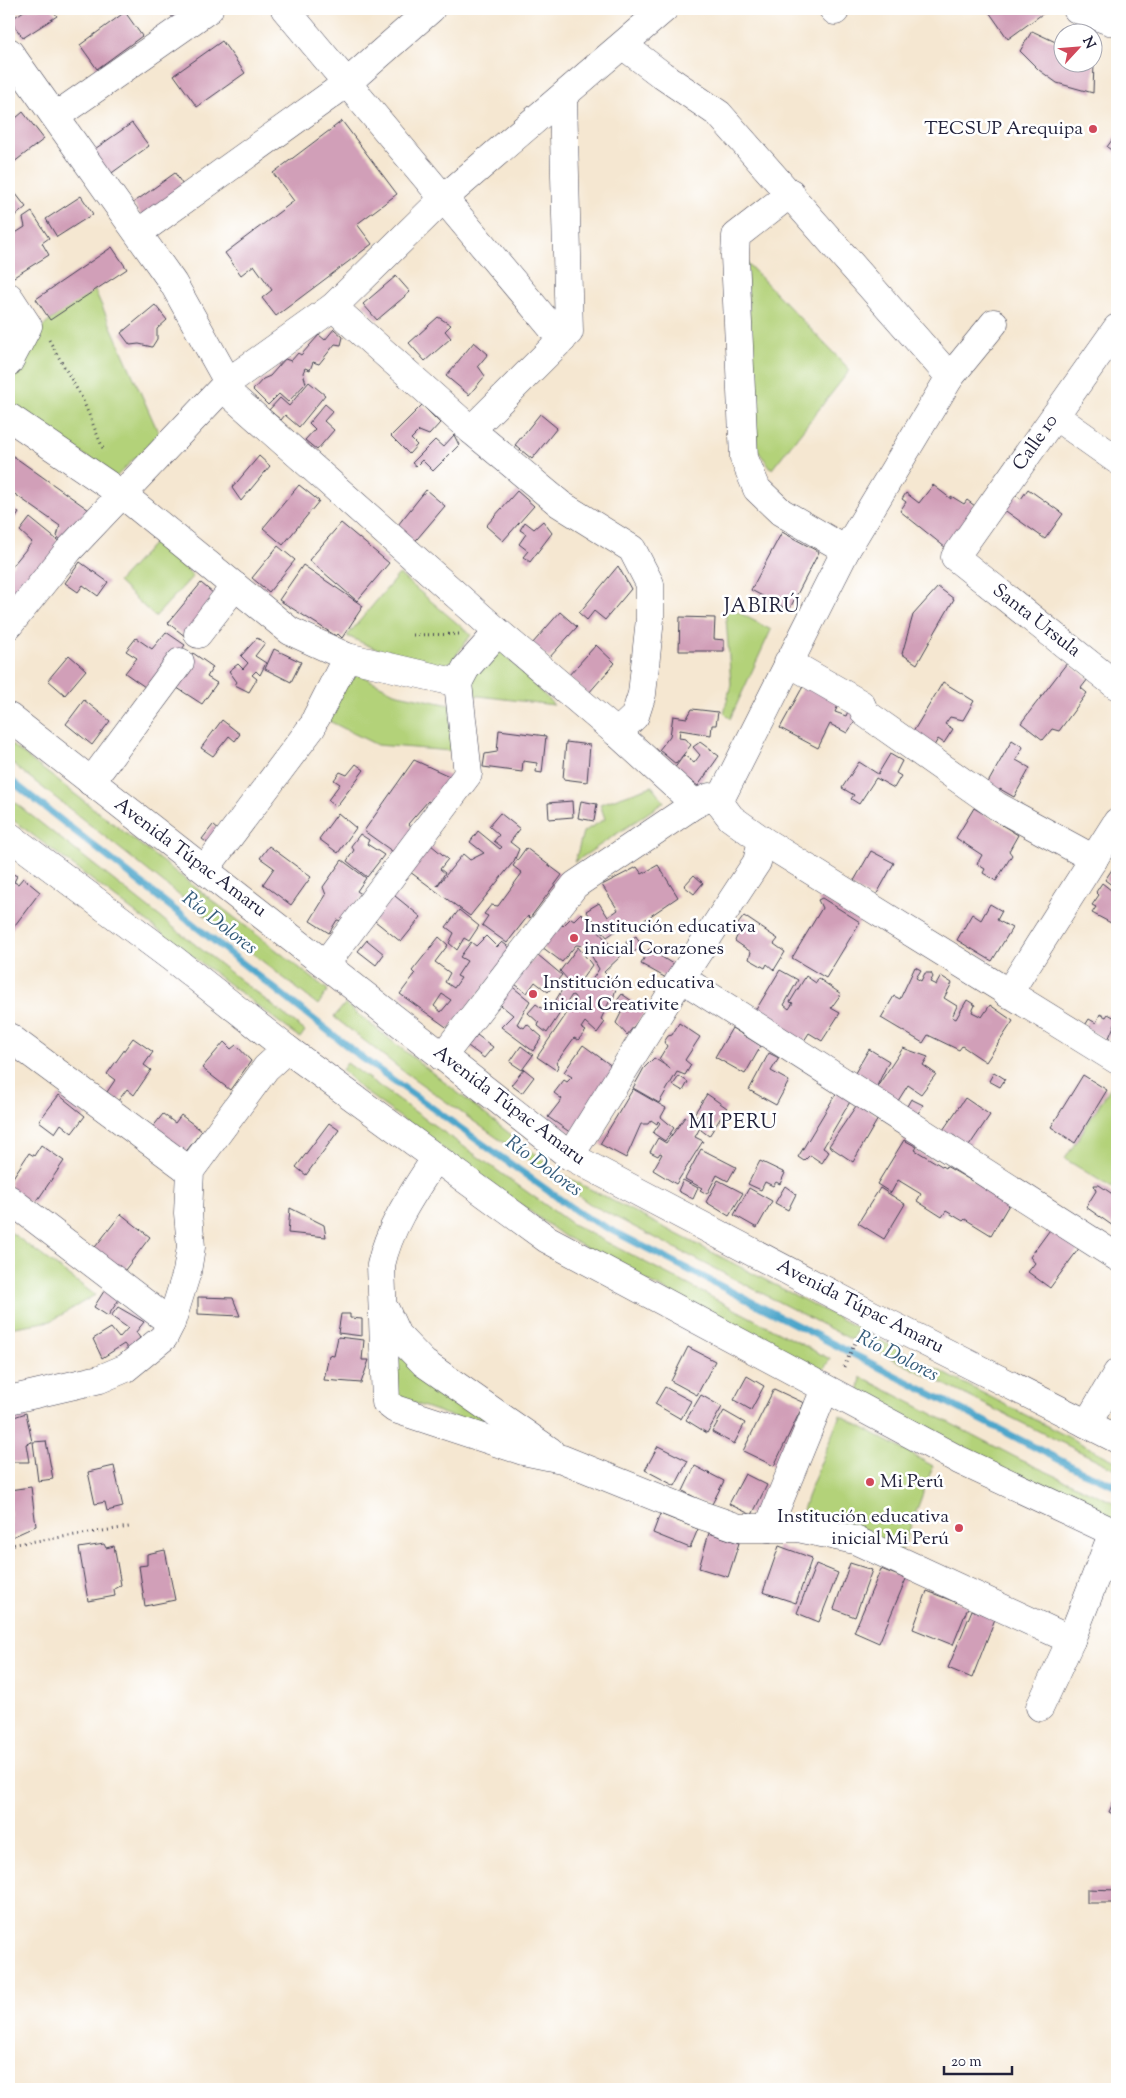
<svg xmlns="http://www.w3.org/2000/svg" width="1126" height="2098" font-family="'Sorts Mill Goudy',serif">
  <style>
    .green { fill: #b3d279; stroke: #6a7a5a }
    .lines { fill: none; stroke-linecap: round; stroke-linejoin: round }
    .stream { stroke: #4ea6cb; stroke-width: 7 }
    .building { fill: #d19fb8; fill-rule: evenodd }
    .minor-casing { stroke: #424052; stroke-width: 29 }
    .path { stroke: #424052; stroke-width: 3; stroke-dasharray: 1 4; stroke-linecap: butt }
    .minor { stroke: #fff; stroke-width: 28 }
    .poi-dot { fill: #d1495b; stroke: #fff; stroke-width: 2 }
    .labels { text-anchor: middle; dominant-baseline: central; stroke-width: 5; stroke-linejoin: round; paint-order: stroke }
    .poi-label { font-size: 19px; fill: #22223b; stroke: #fff; text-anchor: start }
    .street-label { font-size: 19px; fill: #22223b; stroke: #fff }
    .neighbourhood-label { font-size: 20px; letter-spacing: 1px; fill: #22223b; stroke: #fff }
    .water-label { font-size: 20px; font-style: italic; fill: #365d7c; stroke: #fff }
  </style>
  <rect width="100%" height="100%" fill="#fff"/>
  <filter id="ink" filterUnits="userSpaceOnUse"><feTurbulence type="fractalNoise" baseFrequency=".02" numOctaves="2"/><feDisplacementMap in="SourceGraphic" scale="10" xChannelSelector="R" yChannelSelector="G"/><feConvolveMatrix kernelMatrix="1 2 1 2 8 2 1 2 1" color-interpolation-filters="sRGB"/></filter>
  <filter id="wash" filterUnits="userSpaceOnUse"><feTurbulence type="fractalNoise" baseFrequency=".0096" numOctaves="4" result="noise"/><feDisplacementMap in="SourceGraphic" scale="20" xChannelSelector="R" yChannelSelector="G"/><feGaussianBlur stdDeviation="1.12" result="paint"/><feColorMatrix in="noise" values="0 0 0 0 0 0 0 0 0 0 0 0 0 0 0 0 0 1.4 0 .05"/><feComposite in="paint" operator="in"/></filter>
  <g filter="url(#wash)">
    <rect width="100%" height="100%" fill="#f5e7d1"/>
    <g class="green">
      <polygon points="746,262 850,370 772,469 757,450"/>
      <polygon points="93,286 159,434 116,477 9,403 9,389 36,332"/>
      <polygon points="156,541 193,576 155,617 118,582"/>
      <polygon points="399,574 471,635 446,669 407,663 347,636"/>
      <polygon points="725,605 771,630 730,719 724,713 731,684"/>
      <polygon points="497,647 554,705 471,695 471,672"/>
      <polygon points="356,673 398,694 450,705 451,751 377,745 323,718"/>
      <polygon points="9,743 328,990 318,1005 9,761"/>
      <polygon points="652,786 664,802 575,862 583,832 605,819 600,804"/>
      <polygon points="9,798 305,1031 300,1038 9,817"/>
      <polygon points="345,1004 561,1174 858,1328 852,1340 590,1204 403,1071 334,1017"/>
      <polygon points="347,1063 572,1224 830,1359 821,1374 564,1236 361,1089 342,1070"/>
      <polygon points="1112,1085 1117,1089 1117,1191 1065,1159"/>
      <polygon points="9,1231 95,1295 51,1321 9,1328"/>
      <polygon points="866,1333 1117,1462 1117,1470 861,1343"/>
      <polygon points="396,1354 524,1442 394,1396"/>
      <polygon points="861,1377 1021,1460 1117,1504 1117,1521 1016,1475 858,1395"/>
      <polygon points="840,1415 933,1466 902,1550 801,1517 807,1497"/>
    </g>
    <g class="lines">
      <polyline class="stream" points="9,779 365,1060 582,1215 1081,1471 1117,1486"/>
    </g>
    <g id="blocks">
      <g class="building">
        <polygon points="27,9 52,9 57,16 23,38 10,20"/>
        <polygon points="166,9 198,9 179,25"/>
        <polygon points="987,9 1049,9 1008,39"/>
        <polygon points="125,12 142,36 97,69 80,45"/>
        <polygon points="1032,31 1064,46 1064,62 1094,62 1093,93 1057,83 1039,70 1020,51"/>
        <polygon points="222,41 245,73 197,107 174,75"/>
        <polygon points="23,112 44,139 9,166 9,124"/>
        <polygon points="342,121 397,194 357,224 372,244 276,316 262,298 272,290 254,265 241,275 225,253 294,201 273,173"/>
        <polygon points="132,123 149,146 109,175 92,151"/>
        <polygon points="1117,133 1117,154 1107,147"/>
        <polygon points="175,173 186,190 144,219 133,203"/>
        <polygon points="9,185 26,207 9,221"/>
        <polygon points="81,196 93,214 57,237 46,219"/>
        <polygon points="32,212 49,238 42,243 49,255 9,280 9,237 25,227 23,218"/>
        <polygon points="112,247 127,269 50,320 36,299"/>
        <polygon points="396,276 410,292 377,320 363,304"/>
        <polygon points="155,305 167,320 157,329 157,339 152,347 139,344 130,345 121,333"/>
        <polygon points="438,317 451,325 445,331 451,338 425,361 409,343"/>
        <polygon points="334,329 343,337 341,345 335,344 319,364 313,362 310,370 305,368 303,373 306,383 288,402 279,394 268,405 253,390 263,379 270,376 285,359 291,361 298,353 301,355 319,335 325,340"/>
        <polygon points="474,342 488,354 478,366 485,376 469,395 446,376"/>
        <polygon points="309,382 325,395 299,427 285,415 281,420 269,410 280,398 289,406"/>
        <polygon points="325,404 333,411 324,421 334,430 317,450 305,440 315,429 309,423"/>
        <polygon points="422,405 440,423 429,435 419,431 411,439 417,445 409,454 391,436"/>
        <polygon points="540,414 557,428 532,459 515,445"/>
        <polygon points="454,435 459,445 433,471 422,460 416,466 412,463 435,440 443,447"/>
        <polygon points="9,453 96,515 67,548 57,536 60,526 9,490"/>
        <polygon points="259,456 270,466 241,501 232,488"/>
        <polygon points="299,485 319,501 283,545 263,528"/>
        <polygon points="933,485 951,499 951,496 964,504 967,500 979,509 946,548 900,511 906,502 902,499 906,493 919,503"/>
        <polygon points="1028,489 1063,514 1045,539 1003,509 1014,494 1021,499"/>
        <polygon points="426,490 445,506 412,545 394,530"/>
        <polygon points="517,491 534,506 503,541 486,526"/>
        <polygon points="9,505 19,513 9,528"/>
        <polygon points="30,518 67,548 9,604 9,570 32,542 20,531"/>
        <polygon points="543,521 552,533 530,562 523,557 528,551 519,544 526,534 520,530 525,522 534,529"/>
        <polygon points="341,523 389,563 357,601 309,560"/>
        <polygon points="782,532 819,552 789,610 751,590"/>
        <polygon points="278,546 295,560 269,592 252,578"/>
        <polygon points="80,562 108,582 98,596 83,585 78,592 65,583"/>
        <polygon points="303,565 363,606 342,638 338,634 336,636 279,600"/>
        <polygon points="618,566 631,589 605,620 594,611 587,620 579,613"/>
        <polygon points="201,583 214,594 186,637 168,623"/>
        <polygon points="938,587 954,599 917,664 902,654 913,615"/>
        <polygon points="560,612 577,627 549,658 532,644"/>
        <polygon points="680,617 715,618 714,639 724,640 724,651 679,651"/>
        <polygon points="166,632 185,645 162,677 145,687 125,673 137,658 126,651 136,638 152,649"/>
        <polygon points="257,638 265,643 255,656 266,663 260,675 256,671 252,675 257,679 249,692 235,685 237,682 229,671 238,664 243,669 248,663 241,656"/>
        <polygon points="596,645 615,663 588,694 568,676"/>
        <polygon points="274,649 301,662 291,682 265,669"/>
        <polygon points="193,653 213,667 207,677 217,683 202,704 171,684"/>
        <polygon points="69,655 86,670 65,695 48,680"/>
        <polygon points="1067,663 1088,679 1081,688 1087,693 1059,731 1052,729 1043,740 1021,723"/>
        <polygon points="806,681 840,701 835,712 846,716 850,707 861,713 847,733 830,724 818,748 780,728"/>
        <polygon points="943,682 974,701 963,720 950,717 945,724 953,729 944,743 938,739 931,751 910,737"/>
        <polygon points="84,700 110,721 92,745 66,724"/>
        <polygon points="692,709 718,712 716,725 712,725 711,735 680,730 679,738 686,739 691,745 676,764 659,750 670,736 673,716 687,718"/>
        <polygon points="222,720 240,734 235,741 229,736 213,756 201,748"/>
        <polygon points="499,730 546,736 542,773 536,772 537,763 523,761 522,772 483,767 485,754 497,752"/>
        <polygon points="1012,740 1023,747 1016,760 1030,768 1014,797 1000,789 997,795 985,788"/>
        <polygon points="566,742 590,745 587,782 563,779"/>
        <polygon points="700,742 719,756 698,786 674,769 684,755 694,763 700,755 693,747"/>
        <polygon points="890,754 902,761 896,773 901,776 894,788 876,778 859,804 851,799 854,795 842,788 859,762 878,774"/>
        <polygon points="414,760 458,780 433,804 428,801 408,824 414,831 396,854 364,831"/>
        <polygon points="356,764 364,770 336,807 328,800 340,784 334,780 340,772 347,775"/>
        <polygon points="572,801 573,817 549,819 548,803"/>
        <polygon points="581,801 597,804 594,821 578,818"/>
        <polygon points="974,808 1018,835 1009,851 1012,855 996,881 983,873 985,869 977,864 982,855 956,838"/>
        <polygon points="338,813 356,828 338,853 319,839"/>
        <polygon points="500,813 520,829 510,842 519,849 514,861 470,916 406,869 431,845 448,859 440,869 445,873 437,886 463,854 470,860 484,853 470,842 478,831 500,849 502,847 494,841 499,835 489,826"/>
        <polygon points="213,825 222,833 212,846 202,839"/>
        <polygon points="360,834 369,840 367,844 384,855 367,877 347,861 354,850 351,846"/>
        <polygon points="269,846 311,877 291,905 263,884 274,868 260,858"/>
        <polygon points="526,848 562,875 530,918 528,916 507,943 482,925 488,916 484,914 491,905 498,906 522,873 513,866"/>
        <polygon points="871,851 894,863 874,899 851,886"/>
        <polygon points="342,860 366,878 357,891 363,895 343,921 337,920 329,933 310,921 326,895 323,887"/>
        <polygon points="1117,862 1117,889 1105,880"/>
        <polygon points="658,865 678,897 630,930 626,924 607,937 586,911 599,903 608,917 618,910 602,885 637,867 642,874"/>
        <polygon points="11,873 17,876 14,882 18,884 23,878 40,892 9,933 9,876"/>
        <polygon points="694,875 703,883 694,894 684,886"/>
        <polygon points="1102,883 1116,894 1112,898 1117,902 1117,920 1115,919 1111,923 1092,913 1096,907 1092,905 1099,895 1096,892"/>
        <polygon points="390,892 421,917 401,942 370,917"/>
        <polygon points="822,898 860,922 826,978 792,958 822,908 818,900"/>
        <polygon points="990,904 1002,911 997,920 1012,928 992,961 957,940 972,914 981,920"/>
        <polygon points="459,910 479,926 469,941 464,938 457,950 449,943 454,933 446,927"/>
        <polygon points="581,913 621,956 604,972 617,985 613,999 611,998 601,1019 605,1022 597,1033 585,1022 581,1028 586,1031 578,1040 574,1038 556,1063 559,1065 556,1070 537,1057 576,1000 574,996 572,995 547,1033 538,1026 539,1023 528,1013 536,1004 548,1013 568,980 560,971 578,947 592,965 582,979 584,982 587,980 590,983 599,969 586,946 576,945 562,962 542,947 560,923 563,926 571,918 574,920"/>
        <polygon points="744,916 778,939 774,944 785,952 774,970 767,964 765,968 749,959 751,952 735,941 740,929 738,924"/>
        <path d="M486,936l11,11 5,-5 12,9 -65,78 -49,-35 15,-20 -3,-3 27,-34 9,8 -13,17 15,11 -5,9 9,6 7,-10 -4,-2 10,-15 -7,-4 11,-15 5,4zM442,994l9,6 -10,12 -7,-6z"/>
        <polygon points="636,936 642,947 632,953 626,942"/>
        <polygon points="367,940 384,954 376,965 358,951"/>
        <polygon points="649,949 676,966 668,979 641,964"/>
        <polygon points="538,955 562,975 548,992 535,982 527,993 512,982"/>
        <polygon points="915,967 921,970 916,978 921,981 925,973 931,973 933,977 930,982 936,985 941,976 952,983 944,998 957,1006 952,1017 956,1019 967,1000 975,1005 972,1012 982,1017 990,1005 1013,1021 986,1062 962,1046 959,1050 928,1035 923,1043 881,1018 894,996 900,999"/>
        <polygon points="780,970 798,980 784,1005 789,1009 793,1003 790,1002 806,976 816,983 818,978 841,994 831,1008 840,1013 822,1041 809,1033 802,1044 754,1013"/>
        <polygon points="509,984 530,1001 517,1024 524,1028 527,1024 542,1037 533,1051 501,1027 513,1015 496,1001"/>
        <polygon points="622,994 646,1011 627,1035 616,1023 621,1013 613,1006"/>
        <polygon points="1100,1014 1106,1017 1108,1014 1117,1019 1108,1040 1084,1027 1089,1019 1096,1023"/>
        <polygon points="679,1023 700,1037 685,1060 691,1065 685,1075 677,1072 659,1103 633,1088 644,1068 654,1058 671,1069 659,1059 667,1046 664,1042 668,1036 672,1035"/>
        <polygon points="732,1028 761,1046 745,1074 715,1057"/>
        <polygon points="477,1035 493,1047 484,1058 468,1046"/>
        <polygon points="133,1038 153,1052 144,1065 151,1070 134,1095 127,1089 118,1101 107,1092 115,1080 107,1074"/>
        <polygon points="224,1042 231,1049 236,1045 251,1061 230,1090 202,1068"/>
        <polygon points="583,1045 620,1072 571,1133 548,1117 562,1099 554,1093 564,1080 567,1082 572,1077 564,1072"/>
        <polygon points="521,1046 533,1055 522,1070 510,1062"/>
        <polygon points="903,1048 928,1057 923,1065 936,1074 921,1094 908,1085 896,1104 875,1090"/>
        <polygon points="869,1049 889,1061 875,1090 852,1078"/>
        <polygon points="769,1053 779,1058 771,1071 789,1081 776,1105 749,1090"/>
        <polygon points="524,1069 534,1077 522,1093 511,1085"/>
        <polygon points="994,1072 1005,1079 1000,1087 989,1081"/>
        <polygon points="1083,1075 1107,1090 1075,1143 1051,1127"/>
        <polygon points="679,1076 688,1082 683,1091 673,1085"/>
        <polygon points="633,1089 666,1108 661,1117 674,1128 665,1141 653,1133 660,1123 658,1121 657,1124 651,1120 648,1124 641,1124 626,1158 600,1144"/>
        <polygon points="837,1092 851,1100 823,1148 829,1152 822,1163 810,1155 804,1161 798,1157"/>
        <polygon points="707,1094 727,1108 709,1136 701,1130 706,1122 694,1114"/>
        <polygon points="59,1095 85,1116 72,1133 61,1124 55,1133 39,1121"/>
        <polygon points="965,1098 990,1115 965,1152 962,1142 953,1135 950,1140 941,1133"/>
        <polygon points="911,1099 923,1105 914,1120 903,1113"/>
        <polygon points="858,1103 879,1117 853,1162 829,1146"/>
        <polygon points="163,1114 175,1123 181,1115 202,1131 184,1154 152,1128"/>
        <polygon points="685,1117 701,1126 695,1137 703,1141 676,1184 653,1170 662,1154 660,1153 658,1156 650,1152 658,1138 666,1143"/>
        <polygon points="329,1123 339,1130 306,1175 296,1167"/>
        <polygon points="904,1140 917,1147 915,1150 945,1168 946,1166 1010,1203 991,1235 965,1219 963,1221 946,1211 942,1217 917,1201 921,1194 898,1180 891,1193 877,1184"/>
        <polygon points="41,1145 64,1161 35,1204 13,1196 10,1182 29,1153 34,1156"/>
        <polygon points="701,1149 736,1167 728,1181 717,1175 707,1194 700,1190 702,1188 685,1179"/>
        <polygon points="760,1161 785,1173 780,1184 776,1182 773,1186 765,1182 761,1190 748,1184"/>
        <polygon points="683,1180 698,1188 693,1199 678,1191"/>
        <polygon points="718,1180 743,1193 729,1216 706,1202"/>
        <polygon points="1094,1185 1099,1185 1117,1197 1117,1219 1113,1226 1086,1207 1096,1191"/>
        <polygon points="785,1186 796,1194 788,1210 775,1203"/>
        <polygon points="749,1188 772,1201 757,1228 734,1215"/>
        <polygon points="880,1188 905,1204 884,1239 858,1223"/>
        <polygon points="290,1208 324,1225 326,1237 288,1233"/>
        <polygon points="121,1214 150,1237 122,1274 92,1251"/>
        <polygon points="1052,1227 1080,1247 1050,1288 1028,1272 1035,1263 1030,1257"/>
        <polygon points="106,1288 120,1298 108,1316 94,1307"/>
        <polygon points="198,1297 233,1298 240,1316 198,1314"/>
        <polygon points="118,1307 144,1322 136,1332 140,1338 128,1349 124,1344 102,1358 93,1339 111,1328 119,1338 128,1328 111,1316"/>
        <polygon points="341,1314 350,1314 350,1318 362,1319 362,1336 338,1333"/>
        <polygon points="338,1337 364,1340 362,1360 369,1360 361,1383 324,1380 329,1355 334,1356"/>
        <polygon points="688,1347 715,1361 697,1395 671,1381"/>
        <polygon points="9,1366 13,1381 9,1382"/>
        <polygon points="747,1376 764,1386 751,1410 734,1400"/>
        <polygon points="665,1387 691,1401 681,1419 655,1404"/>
        <polygon points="774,1389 804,1403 774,1466 743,1451"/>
        <polygon points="701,1395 722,1407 707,1433 686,1420"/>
        <polygon points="724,1411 745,1423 734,1444 712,1432"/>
        <polygon points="13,1413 14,1417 26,1413 32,1442 26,1444 29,1462 9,1462 9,1414"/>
        <polygon points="46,1441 53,1479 38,1481 33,1442"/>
        <polygon points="658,1446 688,1461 675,1486 645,1470"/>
        <polygon points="114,1466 123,1507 107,1511 105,1502 95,1504 88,1472"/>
        <polygon points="695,1466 724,1481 711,1506 683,1491"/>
        <polygon points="745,1474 767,1485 752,1515 729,1504"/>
        <polygon points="31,1487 36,1526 12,1537 9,1490"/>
        <polygon points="660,1514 698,1529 690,1548 653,1533"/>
        <polygon points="709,1533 739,1543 728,1577 699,1568"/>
        <polygon points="104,1544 106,1548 114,1546 121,1585 114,1589 115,1596 88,1601 79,1548"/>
        <polygon points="779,1546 812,1558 796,1603 763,1592"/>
        <polygon points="165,1550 175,1600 145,1606 139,1566 147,1565 147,1554"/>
        <polygon points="850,1563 872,1570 855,1617 834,1609"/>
        <polygon points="816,1564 838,1573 819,1622 797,1613"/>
        <polygon points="881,1569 906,1579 879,1643 854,1632"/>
        <polygon points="927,1591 968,1607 953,1645 913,1629"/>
        <polygon points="972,1610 995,1619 972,1678 948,1668"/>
        <polygon points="1117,1794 1117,1816 1109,1812"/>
        <polygon points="1087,1889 1117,1890 1117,1903 1087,1903"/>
      </g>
    </g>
  </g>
  <g filter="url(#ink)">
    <use href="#blocks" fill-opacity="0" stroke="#424052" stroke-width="1"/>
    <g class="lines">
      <defs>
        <g id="minor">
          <polyline points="285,9 562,340"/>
          <polyline points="833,9 835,11"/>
          <polyline points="1077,9 1110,21 1117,21"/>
          <polyline points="624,46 662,75 719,114 950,377"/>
          <polyline points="9,52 173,283 228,382"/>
          <polyline points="56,116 209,9"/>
          <polyline points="791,193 736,236 735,256 744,458 757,489 781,512 846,550"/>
          <polyline points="138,233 347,83 431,9"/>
          <polyline points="9,297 28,326 9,362"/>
          <polyline points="333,307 471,430 560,504 632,549 650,584 650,619 642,694 635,716 617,733"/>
          <polyline points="1117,328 955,557 1117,686"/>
          <polyline points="223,388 498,632 617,733 695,804"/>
          <polyline points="1055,416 1117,460"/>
          <polyline points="9,417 123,495 290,631 347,657 458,683 466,668 498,632"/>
          <polyline points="471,430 569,332 563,97"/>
          <polyline points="9,625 69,550 228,382 333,307 444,198 664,9"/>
          <polyline points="198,634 235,586"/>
          <polyline points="788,662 861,704 865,713 997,806 1094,859"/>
          <polyline points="9,717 570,1156 870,1314 1117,1439"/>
          <polyline points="316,718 347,657"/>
          <polyline points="91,782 180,662"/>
          <polyline points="719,802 846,550 950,377 994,323"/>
          <polyline points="9,836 172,958 287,1049 547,1239 959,1460 1117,1534"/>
          <polyline points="762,840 1117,1060"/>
          <polyline points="205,869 312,727"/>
          <polyline points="326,963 468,774 458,683"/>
          <polyline points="681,978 1117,1257"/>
          <polyline points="1008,994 1117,822"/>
          <polyline points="9,1037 190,1171"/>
          <polyline points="442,1057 575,885 695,804 710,797 719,802 731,818 762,840 757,862 681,978 570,1156"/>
          <path d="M435,1159c-22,34 -45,66 -54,106l5,137 9,7 128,42 39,8 139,56 38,13h59l57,12 216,100"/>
          <polyline points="9,1199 171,1323"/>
          <polyline points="386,1311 397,1335 424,1363 550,1451"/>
          <polyline points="9,1400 100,1379 126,1368 164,1337 171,1323 187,1272 191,1247 188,1213 190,1171 266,1068 287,1049"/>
          <polyline points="1087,1424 1117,1373"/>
          <polyline points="768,1528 825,1389"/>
          <polyline points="1040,1707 1071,1640 1113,1532"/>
        </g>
      </defs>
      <use href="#minor" class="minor-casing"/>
      <g class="path">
        <polyline points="49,340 82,398 104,451"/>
        <polyline points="413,635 463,634"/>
        <polyline points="844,1367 858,1336"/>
        <polyline points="9,1545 129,1527"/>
      </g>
      <use href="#minor" class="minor"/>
    </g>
  </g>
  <g class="poi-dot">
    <circle cx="1093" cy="129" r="5"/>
    <circle cx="574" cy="938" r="5"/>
    <circle cx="533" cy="994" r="5"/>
    <circle cx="870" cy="1482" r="5"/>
    <circle cx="959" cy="1528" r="5"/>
  </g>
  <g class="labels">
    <g class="poi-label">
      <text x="1083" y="129" text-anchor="end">TECSUP Arequipa</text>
      <text x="584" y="927">Institución educativa<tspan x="584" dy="22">inicial Corazones</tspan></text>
      <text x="543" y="983">Institución educativa<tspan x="543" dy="22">inicial Creativite</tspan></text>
      <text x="880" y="1482">Mi Perú</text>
      <text x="949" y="1517" text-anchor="end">Institución educativa<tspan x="949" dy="22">inicial Mi Perú</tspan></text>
    </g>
    <g class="street-label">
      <text transform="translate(1036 443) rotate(-55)">Calle 10</text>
      <text transform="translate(1036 621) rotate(38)">Santa Ursula</text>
      <text transform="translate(190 858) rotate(37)">Avenida Túpac Amaru</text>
      <text transform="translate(509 1106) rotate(37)">Avenida Túpac Amaru</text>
      <text transform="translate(860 1307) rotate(27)">Avenida Túpac Amaru</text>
    </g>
    <g class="neighbourhood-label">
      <text x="762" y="607">JABIRÚ</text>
      <text x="733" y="1123">MI PERU</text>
    </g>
    <g class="water-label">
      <text transform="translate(219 924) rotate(38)">Río Dolores</text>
      <text transform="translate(543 1167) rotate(36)">Río Dolores</text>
      <text transform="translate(897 1357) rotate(27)">Río Dolores</text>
    </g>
  </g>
  <rect width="1126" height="2098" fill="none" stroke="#fff" stroke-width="30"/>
  <g transform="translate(1078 48) rotate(64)"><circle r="24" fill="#ffffff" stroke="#a7a7b1"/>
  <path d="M0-4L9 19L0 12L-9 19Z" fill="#d1495b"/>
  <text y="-8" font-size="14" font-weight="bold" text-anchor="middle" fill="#22223b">N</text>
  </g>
  <path d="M944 2066v8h68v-8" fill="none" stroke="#22223b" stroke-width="2.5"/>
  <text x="951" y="2066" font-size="15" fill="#22223b" stroke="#ffffff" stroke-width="4" paint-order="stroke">20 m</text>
</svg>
